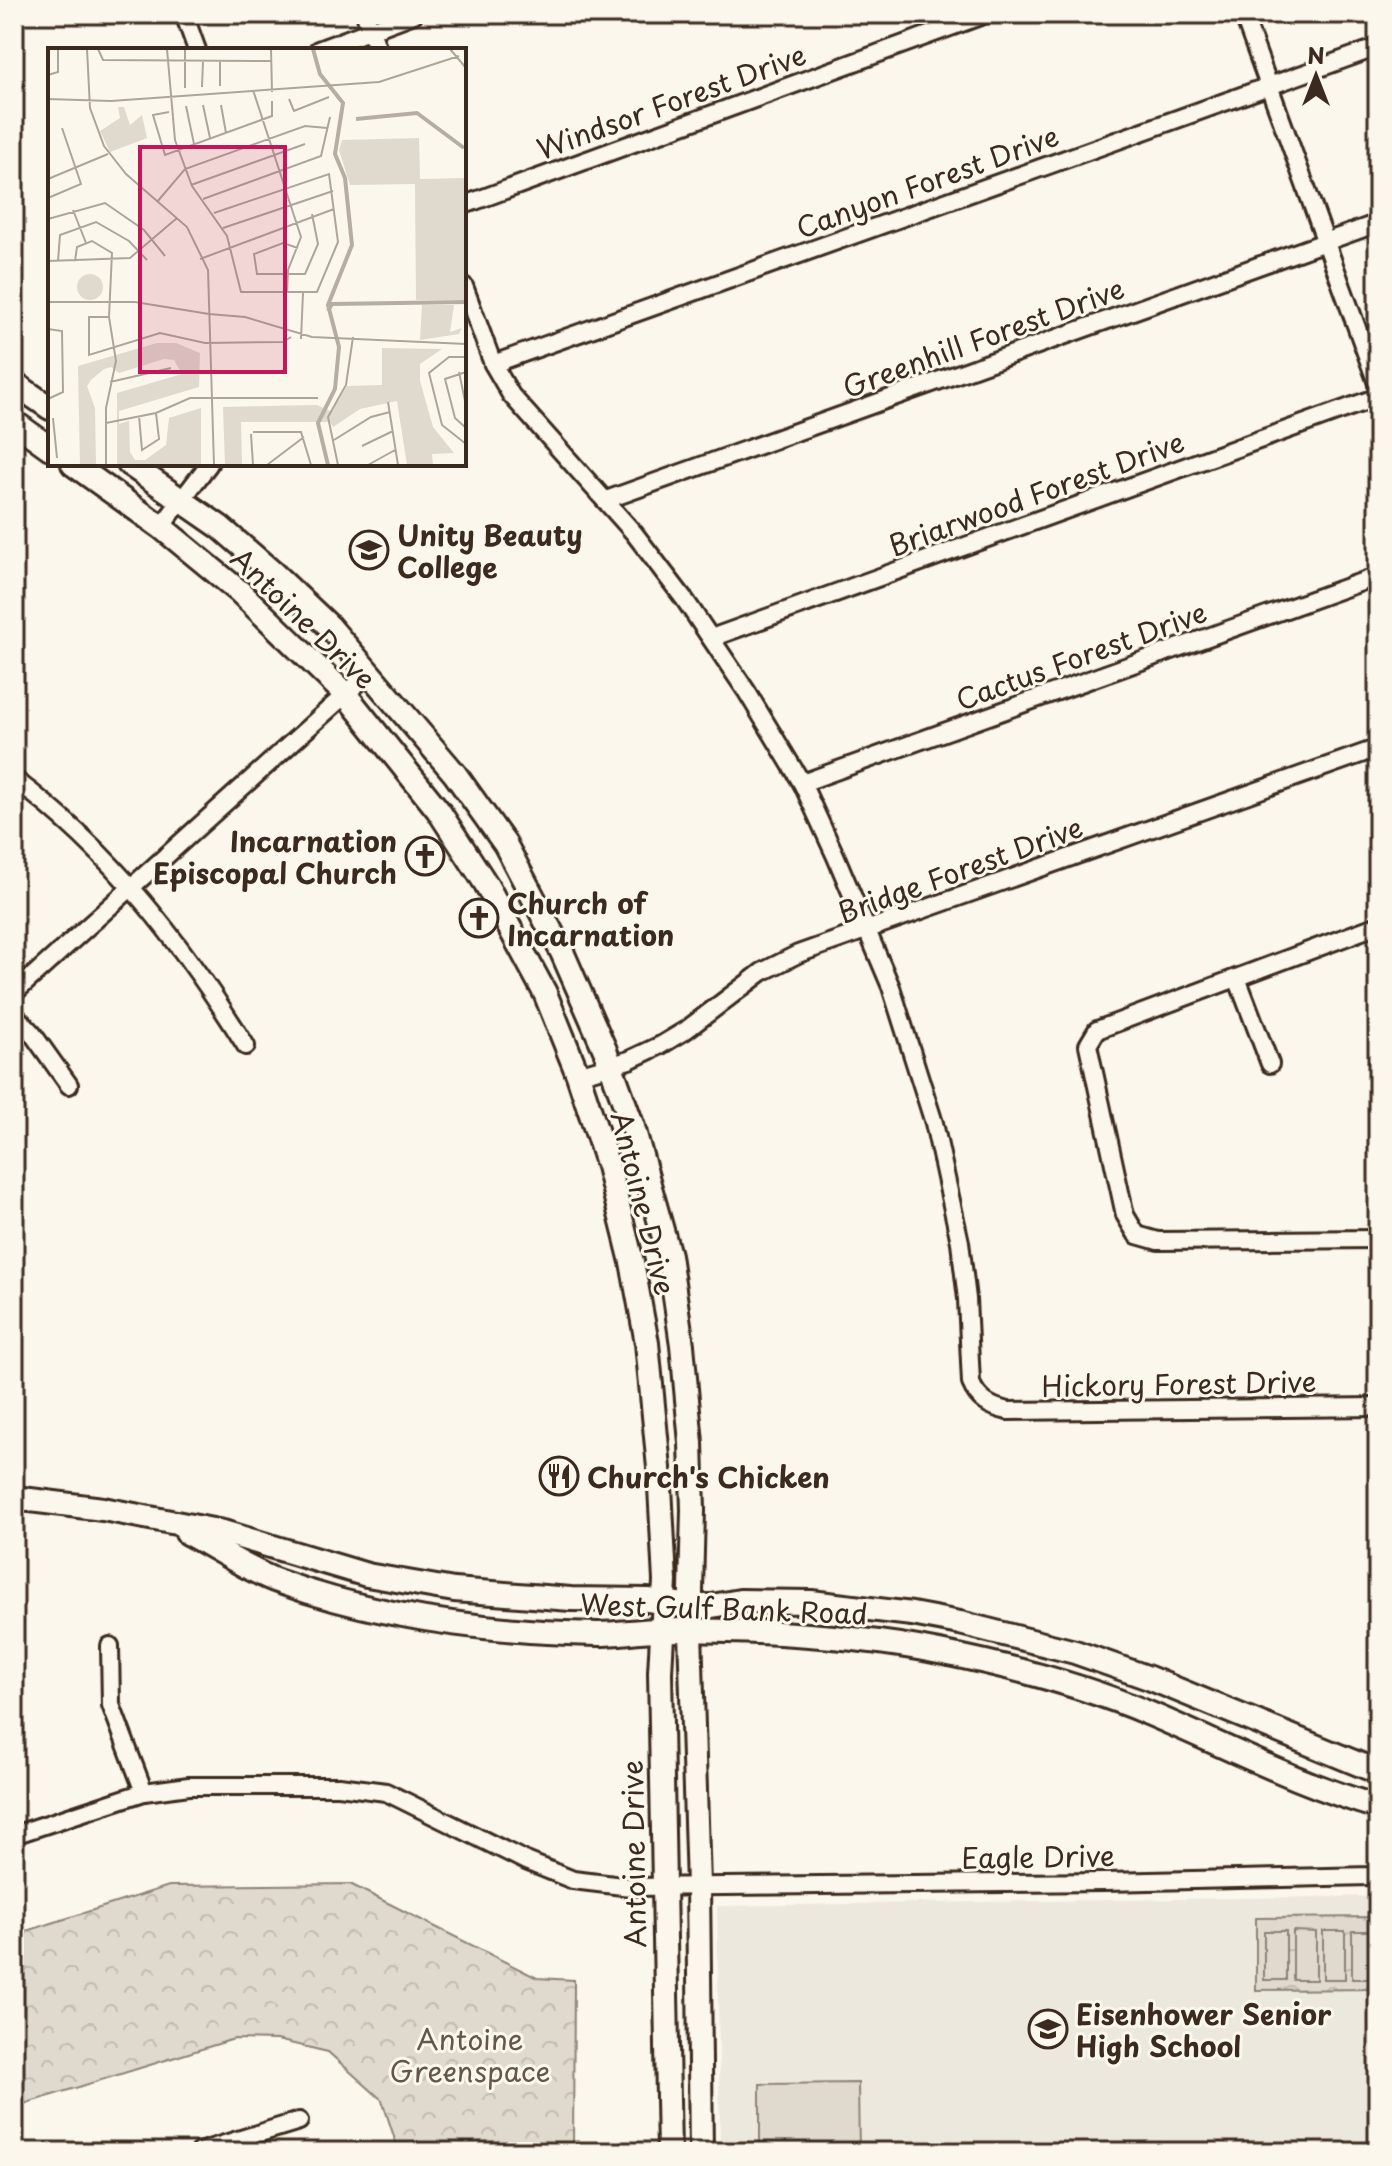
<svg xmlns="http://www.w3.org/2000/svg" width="1392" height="2166" font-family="'Playpen Sans',sans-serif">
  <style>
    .built { fill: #ede8dd }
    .forest { fill: url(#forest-crowns); stroke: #8d8276; stroke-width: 2 }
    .pitch { fill: #dfd9ce; stroke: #8d8276; stroke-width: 2 }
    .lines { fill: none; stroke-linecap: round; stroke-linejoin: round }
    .street-casing { stroke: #3b2a1e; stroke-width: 22 }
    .secondary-casing { stroke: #3b2a1e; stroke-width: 28 }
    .street { stroke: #fbf7ec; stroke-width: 16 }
    .secondary { stroke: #fbf7ec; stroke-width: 22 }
    .labels { text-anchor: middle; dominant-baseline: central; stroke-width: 6; stroke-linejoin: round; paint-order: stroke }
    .street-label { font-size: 28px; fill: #3b2a1e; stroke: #fbf7ec }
    .poi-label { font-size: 28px; font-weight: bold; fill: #3b2a1e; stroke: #fbf7ec; text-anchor: start }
    .park-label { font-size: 28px; fill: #64564a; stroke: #fbf7ec }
    .inset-river { fill: none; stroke: #b6aea2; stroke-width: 4 }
    .inset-road { fill: none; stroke: #aea59a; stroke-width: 2 }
    .view { fill: #c2185b; fill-opacity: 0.15; stroke: #c2185b; stroke-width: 4 }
    .inset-edge { fill: none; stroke: #3b2a1e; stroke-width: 4 }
  </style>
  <defs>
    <pattern id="forest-crowns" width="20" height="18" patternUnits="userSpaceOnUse" patternTransform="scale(2)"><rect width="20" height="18" fill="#dfd9ce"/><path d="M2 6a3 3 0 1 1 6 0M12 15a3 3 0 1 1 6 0" fill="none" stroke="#c0bab0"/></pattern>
  </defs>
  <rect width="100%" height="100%" fill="#fbf7ec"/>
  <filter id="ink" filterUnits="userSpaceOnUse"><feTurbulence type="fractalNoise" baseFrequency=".0125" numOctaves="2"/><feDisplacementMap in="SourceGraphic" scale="16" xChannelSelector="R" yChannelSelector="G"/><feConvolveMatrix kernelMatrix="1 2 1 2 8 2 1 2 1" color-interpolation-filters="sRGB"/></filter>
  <g filter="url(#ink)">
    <polygon class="built" points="1378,1896 1378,2152 720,2152 717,1906"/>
    <g class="forest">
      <polygon points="350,1884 537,1978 574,1980 573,2152 399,2152 382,2100 328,2052 277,2040 234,2039 14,2107 14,1935 169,1886"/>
      <polygon points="1378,1917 1378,1989 1256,1990 1256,1918"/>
    </g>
    <g class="pitch">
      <rect x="1264" y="1931" width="22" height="49"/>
      <polygon points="1293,1931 1316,1932 1316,1980 1293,1980"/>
      <rect x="1323" y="1931" width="22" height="48"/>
      <rect x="1352" y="1931" width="22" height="48"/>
      <polygon points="858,2083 859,2152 760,2152 760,2084"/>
    </g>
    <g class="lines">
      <defs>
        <g id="street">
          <polyline points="184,14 197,50"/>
          <polyline points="365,14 378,50"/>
          <polyline points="1243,14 1378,386"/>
          <polyline points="318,50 414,14"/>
          <polyline points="464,205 986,14"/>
          <path d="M464,286l29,78 18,31 123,138 51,67 62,92 55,91 34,74 55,130 43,136 26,119 7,57 4,84c7,17 19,24 37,28l370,-4"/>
          <polyline points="493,364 1378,47"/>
          <polyline points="606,500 1378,223"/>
          <polyline points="161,527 209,464"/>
          <polyline points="711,638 1378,397"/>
          <path d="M14,779c97,72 169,165 232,267"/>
          <polyline points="802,783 1378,576"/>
          <polyline points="1378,925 1097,1030 1088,1045 1125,1215 1137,1235 1158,1241 1378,1239"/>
          <polyline points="1237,978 1270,1064"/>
          <polyline points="14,993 369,673"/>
          <polyline points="14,1014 32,1033 69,1085"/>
          <polyline points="578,1075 629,1060 661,1045 686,1030 762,972 798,954 1378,748"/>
          <polyline points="110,1646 111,1705 144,1792"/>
          <polyline points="14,1835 144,1792 189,1786 339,1786 386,1792 526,1861 573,1880 631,1887 1105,1882 1371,1876 1378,1873"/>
          <polyline points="199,2152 299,2121"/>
        </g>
        <g id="secondary">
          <polyline points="14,383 50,408"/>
          <polyline points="14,422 50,448"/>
          <polyline points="73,464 161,527 240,592 346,695 438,810 486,884 545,993 578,1075 608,1166 632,1262 647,1343 659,1468 665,1581 660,1672 669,2152"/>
          <polyline points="129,464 220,527 272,572 329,626 455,774 505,844 562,952 605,1050 633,1127 669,1255 682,1345 691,1443 693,1510 690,1631 698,1885 701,2152"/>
          <polyline points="14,1498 103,1509 223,1532 367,1575 454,1590 571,1599 648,1600 691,1606 712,1606 740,1601 811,1602 912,1614 960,1623 1075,1652 1149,1678 1378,1772"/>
          <path d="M187,1533c29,15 64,39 93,49 100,36 212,50 318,52 21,0 42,-4 62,-4 91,0 190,4 279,22 70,14 143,33 209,61 76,32 150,71 230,94"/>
        </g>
      </defs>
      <use href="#street" class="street-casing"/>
      <use href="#secondary" class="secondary-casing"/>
      <use href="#street" class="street"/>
      <use href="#secondary" class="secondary"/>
    </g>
  </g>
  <defs>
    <symbol id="university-ring" viewBox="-11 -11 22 22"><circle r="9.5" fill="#fbf7ec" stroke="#3b2a1e" stroke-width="1.5"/><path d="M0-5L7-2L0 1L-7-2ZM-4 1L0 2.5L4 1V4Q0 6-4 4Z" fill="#3b2a1e"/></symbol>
    <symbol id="church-ring" viewBox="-11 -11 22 22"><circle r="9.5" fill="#fbf7ec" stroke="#3b2a1e" stroke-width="1.5"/><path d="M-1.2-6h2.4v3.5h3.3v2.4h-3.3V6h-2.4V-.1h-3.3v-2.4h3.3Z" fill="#3b2a1e"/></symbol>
    <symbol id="restaurant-ring" viewBox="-11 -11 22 22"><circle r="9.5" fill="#fbf7ec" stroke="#3b2a1e" stroke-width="1.5"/><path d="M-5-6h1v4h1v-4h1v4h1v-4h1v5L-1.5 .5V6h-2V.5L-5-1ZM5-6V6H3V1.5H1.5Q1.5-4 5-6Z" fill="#3b2a1e"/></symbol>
    <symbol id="school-ring" viewBox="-11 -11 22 22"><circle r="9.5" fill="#fbf7ec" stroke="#3b2a1e" stroke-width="1.5"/><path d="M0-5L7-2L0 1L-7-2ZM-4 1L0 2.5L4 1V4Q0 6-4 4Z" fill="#3b2a1e"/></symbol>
  </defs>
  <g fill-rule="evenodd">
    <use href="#university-ring" x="347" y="528" width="44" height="44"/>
    <use href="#church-ring" x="403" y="834" width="44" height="44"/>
    <use href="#church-ring" x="457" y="896" width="44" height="44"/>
    <use href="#restaurant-ring" x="537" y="1454" width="44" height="44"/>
    <use href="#school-ring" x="1026" y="2007" width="44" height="44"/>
  </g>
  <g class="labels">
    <g class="street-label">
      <text transform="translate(671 101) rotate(-20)">Windsor Forest Drive</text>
      <text transform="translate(927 181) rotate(-20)">Canyon Forest Drive</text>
      <text transform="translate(983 337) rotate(-20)">Greenhill Forest Drive</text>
      <text transform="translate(1036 493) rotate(-20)">Briarwood Forest Drive</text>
      <text transform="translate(304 618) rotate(44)">Antoine Drive</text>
      <text transform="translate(1081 655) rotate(-20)">Cactus Forest Drive</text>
      <text transform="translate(960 869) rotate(-20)">Bridge Forest Drive</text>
      <text transform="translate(644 1203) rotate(76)">Antoine Drive</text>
      <text transform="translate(1179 1383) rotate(-1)">Hickory Forest Drive</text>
      <text transform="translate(724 1608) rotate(2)">West Gulf Bank Road</text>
      <text transform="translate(633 1854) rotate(-91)">Antoine Drive</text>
      <text transform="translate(1038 1856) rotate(-1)">Eagle Drive</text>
    </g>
    <g class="poi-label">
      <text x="397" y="534">Unity Beauty<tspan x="397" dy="32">College</tspan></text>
      <text x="397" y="840" text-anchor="end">Incarnation<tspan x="397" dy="32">Episcopal Church</tspan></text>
      <text x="507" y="902">Church of<tspan x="507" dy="32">Incarnation</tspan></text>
      <text x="587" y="1476">Church's Chicken</text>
      <text x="1076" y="2013">Eisenhower Senior<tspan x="1076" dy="32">High School</tspan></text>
    </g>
    <g class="park-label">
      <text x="470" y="2038">Antoine<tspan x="470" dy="32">Greenspace</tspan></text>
    </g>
  </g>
  <g transform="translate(48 48)">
    <rect width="418" height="418" fill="#fbf7ec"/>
    <path d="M70,59h6l6,18 12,-10 5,23 -37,14 -10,-21 20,-13zM29 239a13 13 0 1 1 26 0a13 13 0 1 1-26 0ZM374,257h32l-4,27 12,-4 -3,6 -39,6zM109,295h19l24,10 -1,34 -80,24v13l10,-3 1,31 5,8h10l21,-15 3,-27 32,-10v57h-84v-72l65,-19 -8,-14 -10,-1 -45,14 -8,-6 -7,2 -13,11 -4,6 8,22 1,57h-16l-2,-99zM334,300l60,1 -22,15v17l13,46 21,26 -22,1 1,11h-26l-10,-64 -37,8 -27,18 -3,-5h-89l1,43h-17l-2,-58 94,-2 15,7 15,-26 35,-1z" fill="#dfd9ce"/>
    <path d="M371,90l1,41 46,-1v122h-50l-1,-116 -65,1 -11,-35 3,-10z" fill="#dfd9ce"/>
    <path class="inset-river" d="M265,1l7,25 23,29 -8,51 10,24 7,67 -24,60 11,42 -4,42 -17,34 10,42M308,71l61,-6 47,35M280,263l4,-7 134,-2"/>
    <path class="inset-road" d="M39,1l3,59 14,38 22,28 61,53 21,43 6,195M50,1l5,11 168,1M119,1l8,91 17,46 35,50 14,56h76l21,-50 -9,-68 -115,39M223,1l1,43M402,1l16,19M0,27l10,-3v-23M172,38v-25M154,39l1,-26M137,40v-39M205,42l48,147 -13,33 -1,23M0,51l63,2 268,-19 80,-26M241,51l5,12 35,-14M155,57l7,33M173,57l5,28M138,58l8,38M121,64l-16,3 12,40 107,-39v-15M0,131l60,-25M143,137l114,-41M0,150l33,-14 -19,-56M155,151l118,-43 9,-39M109,154l28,-33 120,-43 22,2M25,162l13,33M0,171l57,-16 39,27 21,26M175,180l110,-37M250,200l-15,-5 -29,11 3,20h48l13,-30 -6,-30M152,211l134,-50M0,213l82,-3 47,-40M10,213l2,-26 36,-13 33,19 18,19M27,213l2,-14 15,-6 20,12 -3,64 7,44 -10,47v57M0,254h87l74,12M161,266l36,3 67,20 154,7M61,269h-20v38l71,-22 45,10 78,-1 8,-5M0,281l14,2 1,61 -15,7M253,291l2,-46M418,309h-17l-20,16 13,52 24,19M411,324l7,34M418,324l-21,7 10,39 11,10M62,334l61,-14M340,354l10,63M91,368l3,34 17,-11 -3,-26M5,370l4,40M58,375l50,-10 34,-15h128M205,384h48l10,33M203,386l2,31M286,392l37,-23 19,-5M314,398l31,-15M219,417l37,-28M290,417l-10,-48 18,-32 7,-48M320,417l27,-15"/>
    <path class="view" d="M92,99h145v225h-145z"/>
    <rect width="418" height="418" class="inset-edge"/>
  </g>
  <rect width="1392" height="2166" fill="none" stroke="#fbf7ec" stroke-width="48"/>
  <rect x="24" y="24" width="1344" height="2118" fill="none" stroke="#3b2a1e" stroke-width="3" filter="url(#ink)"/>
  <g transform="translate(1316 76)" stroke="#fbf7ec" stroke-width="6" paint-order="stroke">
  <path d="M0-6L14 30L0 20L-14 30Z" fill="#3b2a1e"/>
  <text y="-12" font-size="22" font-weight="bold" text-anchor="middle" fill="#3b2a1e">N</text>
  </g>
</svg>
